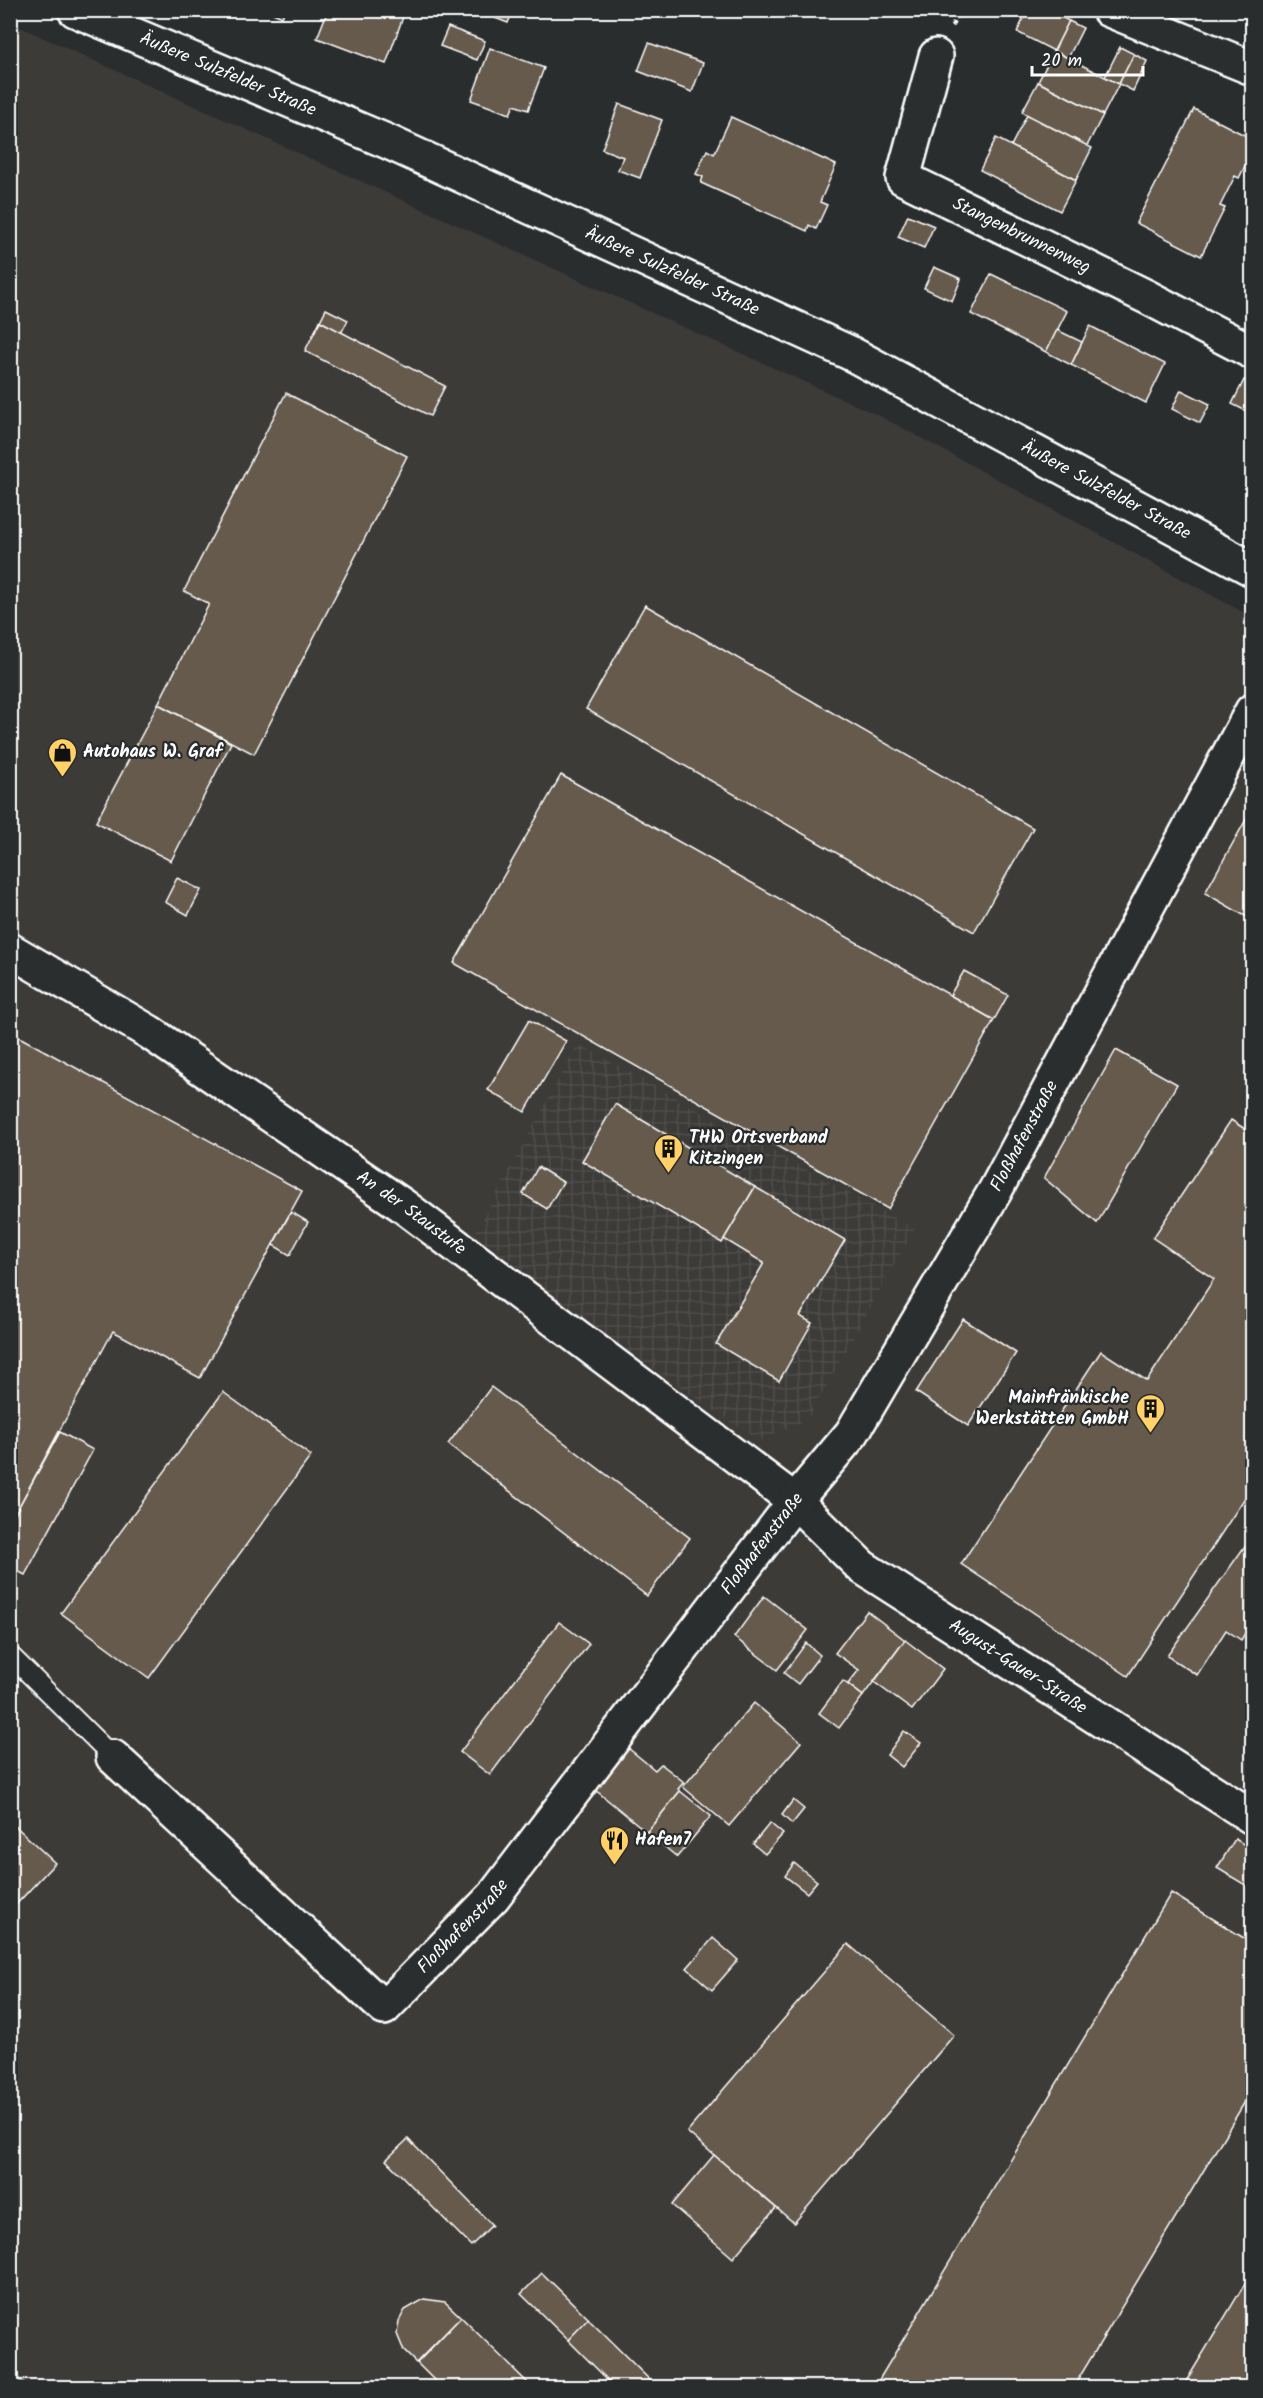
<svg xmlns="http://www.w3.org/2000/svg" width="1263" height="2398" font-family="Kalam,sans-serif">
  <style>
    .built { fill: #3c3a37 }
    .industrial { fill: url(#industrial-grid) }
    .water { fill: url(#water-rules); stroke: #90a1a5; stroke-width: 1.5 }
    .building { fill: #655a4c; stroke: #fff; stroke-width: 1.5 }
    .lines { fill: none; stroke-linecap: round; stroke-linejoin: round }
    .service-casing { stroke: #fff; stroke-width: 22 }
    .minor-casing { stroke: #fff; stroke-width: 38 }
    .secondary-casing { stroke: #fff; stroke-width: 38 }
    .path { stroke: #fff; stroke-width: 4; stroke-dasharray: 4.5 4.5; stroke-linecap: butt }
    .service { stroke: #2a2d2e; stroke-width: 18 }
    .minor { stroke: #2a2d2e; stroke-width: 33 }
    .secondary { stroke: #2a2d2e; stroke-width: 33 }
    .labels { text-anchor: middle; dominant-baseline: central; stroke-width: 4.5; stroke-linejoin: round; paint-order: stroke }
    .street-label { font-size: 18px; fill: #fff; stroke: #2a2d2e }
    .poi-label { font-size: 18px; font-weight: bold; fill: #fff; stroke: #2a2d2e; text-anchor: start }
  </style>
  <defs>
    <pattern id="industrial-grid" width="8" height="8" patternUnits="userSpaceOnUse" patternTransform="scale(1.5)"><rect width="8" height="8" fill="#3c3a37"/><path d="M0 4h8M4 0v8" fill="none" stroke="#504e4b"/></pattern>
    <pattern id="water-rules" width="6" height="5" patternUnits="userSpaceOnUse" patternTransform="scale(1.5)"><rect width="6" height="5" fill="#466369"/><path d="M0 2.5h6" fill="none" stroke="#627a80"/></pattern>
  </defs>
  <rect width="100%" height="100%" fill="#2a2d2e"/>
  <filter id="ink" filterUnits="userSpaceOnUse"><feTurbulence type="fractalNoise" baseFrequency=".0167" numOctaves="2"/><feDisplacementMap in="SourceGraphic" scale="12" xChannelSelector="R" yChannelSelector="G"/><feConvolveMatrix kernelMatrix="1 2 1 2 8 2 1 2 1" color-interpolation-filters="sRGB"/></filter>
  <g filter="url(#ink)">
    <polygon class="built" points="11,23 882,417 1252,617 1252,2387 11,2388"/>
    <polygon class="industrial" points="578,1044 914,1229 808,1419 759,1441 470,1242"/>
    <polygon class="water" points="11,2371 28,2387 11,2387"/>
    <g class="building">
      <polygon points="266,10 285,10 282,17"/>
      <polygon points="328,10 387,10 403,17 386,64 317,38"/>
      <polygon points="483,10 513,10 508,23 482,13"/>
      <polygon points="675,10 692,10 690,16"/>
      <polygon points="1028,10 1048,10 1069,21 1054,51 1017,32"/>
      <polygon points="1069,21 1083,28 1068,58 1054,51"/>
      <polygon points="448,27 485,41 477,60 440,46"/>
      <polygon points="649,43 703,63 692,92 638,71"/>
      <polygon points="1120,47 1134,54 1119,84 1105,77"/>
      <polygon points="490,48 544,68 528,110 514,105 510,114 471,100"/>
      <polygon points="1054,51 1119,84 1103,115 1038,82"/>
      <polygon points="1134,54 1147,61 1133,91 1119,84"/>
      <polygon points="1038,82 1103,115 1087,146 1022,112"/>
      <polygon points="619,104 662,120 640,178 618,170 623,157 602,149"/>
      <polygon points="1194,109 1252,139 1252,152 1239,178 1235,176 1220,206 1225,208 1201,256 1136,223"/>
      <polygon points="1027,115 1092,148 1076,180 1011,146"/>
      <polygon points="731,117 836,165 820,202 827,205 816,229 809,225 807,231 701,183 703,177 696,174 707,150 714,154"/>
      <polygon points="996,138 1076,180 1060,211 980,170"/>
      <polygon points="908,215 934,226 924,248 898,237"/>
      <polygon points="934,267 961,279 952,301 924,288"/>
      <polygon points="991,274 1067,311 1046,352 971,314"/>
      <polygon points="326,309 348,320 341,333 320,321"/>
      <polygon points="320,321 445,386 430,416 305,351"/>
      <polygon points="1090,326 1165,364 1146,403 1071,365"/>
      <polygon points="1057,330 1082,342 1071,365 1046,352"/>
      <polygon points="1244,380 1252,385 1252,414 1232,404"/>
      <polygon points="1181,390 1210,404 1200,423 1172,409"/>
      <polygon points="286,393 407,456 254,754 158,704 209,604 184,591"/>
      <polygon points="645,605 1033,828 974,932 586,709"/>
      <polygon points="158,704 231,743 171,861 96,822"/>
      <polygon points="561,775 994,1020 888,1209 454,963"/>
      <polygon points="1252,809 1252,920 1205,893"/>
      <polygon points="177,878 201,890 188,915 165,902"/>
      <polygon points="964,971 1008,995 994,1020 950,995"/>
      <polygon points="529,1020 566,1041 525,1112 488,1090"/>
      <polygon points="10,1032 302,1191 200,1378 113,1331 10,1523"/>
      <polygon points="1116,1050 1177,1084 1097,1223 1044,1178"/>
      <polygon points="615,1104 755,1187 722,1243 582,1161"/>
      <polygon points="1231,1120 1251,1133 1252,1130 1252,1487 1128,1676 961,1564 1101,1351 1147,1381 1214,1279 1153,1238"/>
      <polygon points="538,1167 563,1182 547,1209 523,1194"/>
      <polygon points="755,1187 845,1240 800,1316 812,1323 779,1381 716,1344 764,1263 724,1239"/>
      <polygon points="291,1212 308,1222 290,1255 273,1245"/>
      <polygon points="963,1319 1016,1353 968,1426 916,1392"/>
      <polygon points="491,1387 690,1538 647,1596 448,1444"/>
      <polygon points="223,1392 311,1456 149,1678 61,1613"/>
      <polygon points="60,1432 93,1450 25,1575 10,1567 10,1523"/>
      <polygon points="1252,1536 1252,1622 1241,1640 1226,1630 1197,1675 1167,1656"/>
      <polygon points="764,1596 808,1630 777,1670 734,1637"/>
      <polygon points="867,1611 905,1640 863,1696 848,1684 859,1670 835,1653"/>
      <polygon points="559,1622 589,1644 490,1775 460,1752"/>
      <polygon points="905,1640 943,1669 912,1710 874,1682"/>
      <polygon points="806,1643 820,1655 798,1684 784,1673"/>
      <polygon points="843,1681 863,1696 839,1728 819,1713"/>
      <polygon points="754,1703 801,1742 729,1826 683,1787"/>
      <polygon points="904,1731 921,1743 902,1767 887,1755"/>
      <polygon points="628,1748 655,1770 661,1764 684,1782 678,1789 680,1791 647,1832 594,1789"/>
      <polygon points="680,1791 711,1816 677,1857 647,1832"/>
      <polygon points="793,1800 804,1809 792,1824 782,1815"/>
      <polygon points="10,1821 55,1863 10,1911"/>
      <polygon points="770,1823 783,1834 765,1854 753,1844"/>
      <polygon points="1235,1839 1252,1849 1252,1889 1217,1868"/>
      <polygon points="794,1863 817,1881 807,1893 785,1876"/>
      <polygon points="1171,1893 1252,1943 1252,2090 1073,2388 874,2388"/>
      <polygon points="713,1938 738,1960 712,1990 687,1968"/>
      <polygon points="848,1944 954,2035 794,2223 687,2132"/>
      <polygon points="408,2139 492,2225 471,2246 386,2160"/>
      <polygon points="714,2155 776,2208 733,2258 672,2205"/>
      <polygon points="1252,2272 1252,2388 1182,2388"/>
      <polygon points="542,2273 589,2319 568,2340 521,2294"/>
      <polygon points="424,2299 445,2302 461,2317 416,2363 404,2351 397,2334 399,2321 405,2310"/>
      <polygon points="461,2317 533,2388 442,2388 417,2363"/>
      <polygon points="588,2319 657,2387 656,2388 616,2388 568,2340"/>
    </g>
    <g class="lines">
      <defs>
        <polyline id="service" points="10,1655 113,1757"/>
        <g id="minor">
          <polyline points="1109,10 1252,68"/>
          <path id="s1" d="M936,56l-33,122 244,119 105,55"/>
          <path id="s2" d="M10,950l139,82 253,173 393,296 67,66 390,250"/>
          <path id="s3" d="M113,1757l271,251 109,-111 302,-396 57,-68 143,-242 257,-480"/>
        </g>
        <g id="secondary">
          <path id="s4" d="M75,10l311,131 464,212 402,216"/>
        </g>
      </defs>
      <use href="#service" class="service-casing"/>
      <use href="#minor" class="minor-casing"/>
      <use href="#secondary" class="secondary-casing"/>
      <polyline class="path" points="952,26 960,10"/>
      <use href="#service" class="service"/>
      <use href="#minor" class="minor"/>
      <use href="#secondary" class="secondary"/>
    </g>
  </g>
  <defs>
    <symbol id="shop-pin" viewBox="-11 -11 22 30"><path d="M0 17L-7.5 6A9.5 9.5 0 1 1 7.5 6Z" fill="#ffd166" stroke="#2a2d2e"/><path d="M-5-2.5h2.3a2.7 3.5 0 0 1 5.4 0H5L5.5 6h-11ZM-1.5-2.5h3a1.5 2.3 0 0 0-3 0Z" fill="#111"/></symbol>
    <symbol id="building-pin" viewBox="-11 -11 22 30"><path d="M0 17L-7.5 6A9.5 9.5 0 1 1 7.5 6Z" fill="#ffd166" stroke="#2a2d2e"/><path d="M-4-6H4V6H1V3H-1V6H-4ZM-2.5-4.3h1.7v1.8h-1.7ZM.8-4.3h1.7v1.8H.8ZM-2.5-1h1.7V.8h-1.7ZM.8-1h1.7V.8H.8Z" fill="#111"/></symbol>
    <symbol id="restaurant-pin" viewBox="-11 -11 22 30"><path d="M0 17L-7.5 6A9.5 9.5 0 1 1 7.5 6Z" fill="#ffd166" stroke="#2a2d2e"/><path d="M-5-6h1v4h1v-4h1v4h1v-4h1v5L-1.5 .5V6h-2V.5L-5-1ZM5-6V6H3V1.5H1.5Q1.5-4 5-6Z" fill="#111"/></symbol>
  </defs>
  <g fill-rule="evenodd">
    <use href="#shop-pin" x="46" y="736" width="33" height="45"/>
    <use href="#building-pin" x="652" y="1132" width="33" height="45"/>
    <use href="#building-pin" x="1134" y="1392" width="33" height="45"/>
    <use href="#restaurant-pin" x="598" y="1824" width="33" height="45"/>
  </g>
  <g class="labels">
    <g class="street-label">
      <text stroke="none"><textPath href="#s4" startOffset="166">Äußere Sulzfelder Straße</textPath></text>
      <text stroke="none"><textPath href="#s1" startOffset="258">Stangenbrunnenweg</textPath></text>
      <text stroke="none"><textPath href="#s4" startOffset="652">Äußere Sulzfelder Straße</textPath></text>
      <text stroke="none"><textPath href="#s4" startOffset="1138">Äußere Sulzfelder Straße</textPath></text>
      <text stroke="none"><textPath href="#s3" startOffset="1455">Floßhafenstraße</textPath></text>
      <text stroke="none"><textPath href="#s2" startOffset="480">An der Staustufe</textPath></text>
      <text stroke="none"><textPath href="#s3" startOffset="969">Floßhafenstraße</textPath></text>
      <text stroke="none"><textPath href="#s2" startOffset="1239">August-Gauer-Straße</textPath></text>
      <text stroke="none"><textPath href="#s3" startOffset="483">Floßhafenstraße</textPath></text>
    </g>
    <g class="poi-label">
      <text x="83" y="752">Autohaus W. Graf</text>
      <text x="689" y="1138">THW Ortsverband<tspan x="689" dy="21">Kitzingen</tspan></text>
      <text x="1129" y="1398" text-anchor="end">Mainfränkische<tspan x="1129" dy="21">Werkstätten GmbH</tspan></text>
      <text x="635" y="1840">Hafen7</text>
    </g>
  </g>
  <rect width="1263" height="2398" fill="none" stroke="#2a2d2e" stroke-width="36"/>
  <rect x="18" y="18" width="1227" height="2362" fill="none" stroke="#fff" stroke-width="2" filter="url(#ink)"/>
  <path d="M1032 66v9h111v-9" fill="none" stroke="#ffffff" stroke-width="3"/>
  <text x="1041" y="66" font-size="18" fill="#ffffff" stroke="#2a2d2e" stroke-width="4.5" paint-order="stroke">20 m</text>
</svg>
